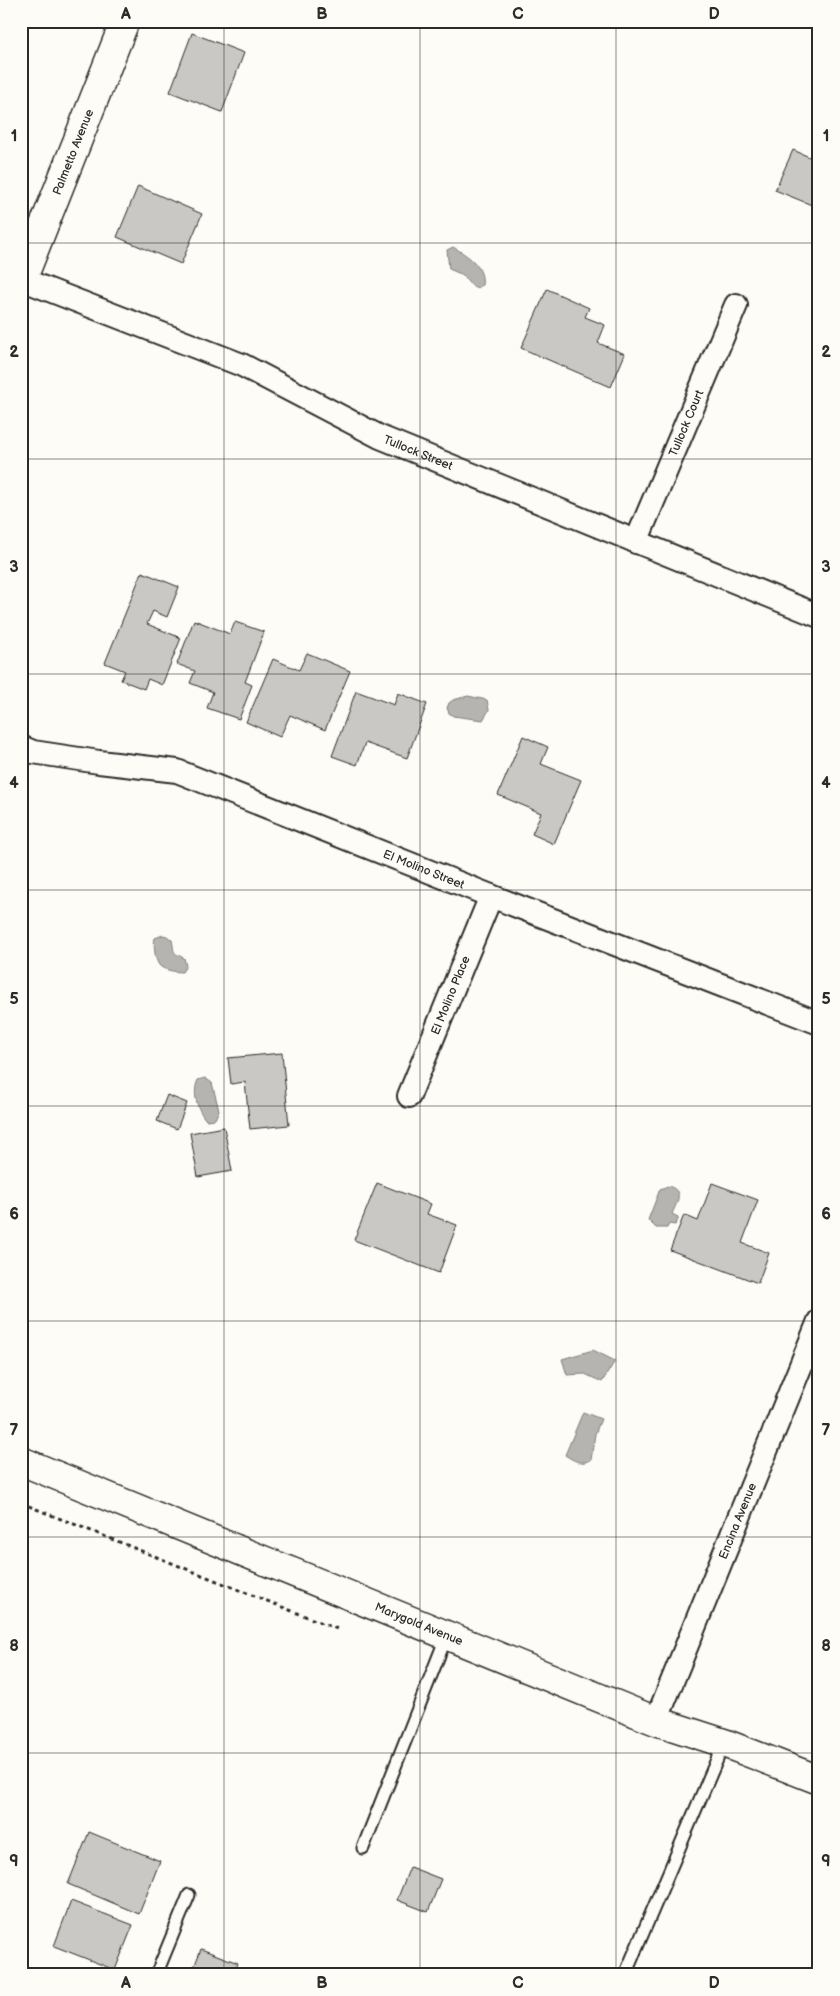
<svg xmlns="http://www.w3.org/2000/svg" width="840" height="1996" font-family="'Balsamiq Sans',sans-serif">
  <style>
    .water { fill: #b5b4b1; stroke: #7e7d7b }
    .building { fill: #c9c8c4; stroke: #2b2b2b }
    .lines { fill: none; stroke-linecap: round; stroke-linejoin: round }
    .lane-casing { stroke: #2b2b2b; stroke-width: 15 }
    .street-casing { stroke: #2b2b2b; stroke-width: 26 }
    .secondary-casing { stroke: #2b2b2b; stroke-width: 31 }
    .path { stroke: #2b2b2b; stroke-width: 3; stroke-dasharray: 4 4; stroke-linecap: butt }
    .lane { stroke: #fdfcf7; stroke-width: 11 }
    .street { stroke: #fdfcf7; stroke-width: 22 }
    .secondary { stroke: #fdfcf7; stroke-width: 28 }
    .grid { fill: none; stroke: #2b2b2b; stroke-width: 1; stroke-opacity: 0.55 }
    .labels { text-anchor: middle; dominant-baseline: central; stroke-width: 4; stroke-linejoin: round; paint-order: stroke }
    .street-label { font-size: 12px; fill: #2b2b2b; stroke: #fdfcf7 }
    .neatline { fill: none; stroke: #2b2b2b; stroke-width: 2 }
    .grid-label { font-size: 16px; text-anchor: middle; font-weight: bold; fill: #2b2b2b }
  </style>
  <rect width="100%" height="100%" fill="#fdfcf7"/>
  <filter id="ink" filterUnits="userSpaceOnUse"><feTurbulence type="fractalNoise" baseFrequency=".02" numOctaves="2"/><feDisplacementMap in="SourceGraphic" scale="10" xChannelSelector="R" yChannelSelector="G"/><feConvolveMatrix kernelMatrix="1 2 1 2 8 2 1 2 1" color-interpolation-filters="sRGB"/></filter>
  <g filter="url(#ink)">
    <g class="water">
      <path d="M453,247c14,8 32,19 29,38l-4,3 -6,-2 -9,-11 -14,-6 -2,-19z"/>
      <polygon points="468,696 487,700 489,710 483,720 453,716 449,713 447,708 449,703 453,700"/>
      <path d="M163,935l4,1 5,4c3,13 -1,12 12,18l2,8 -4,6c-6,0 -20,-2 -23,-7 -4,-5 -6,-21 -4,-27z"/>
      <path d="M205,1078l7,5 7,27 -4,9 -9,1c-9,-10 -14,-28 -8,-40z"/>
      <path d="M668,1186c17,5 9,16 4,28l6,3v3l-3,5 -6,-1 -2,4h-11l-8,-8 12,-31z"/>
      <polygon points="593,1350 615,1361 602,1382 585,1374 567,1375 562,1359"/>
      <path d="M583,1412l18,7 -6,15 -4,26c-10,5 -17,1 -26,-5z"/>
    </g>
    <g class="building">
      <polygon points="192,33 244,53 222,112 170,92"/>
      <polygon points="793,150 819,161 819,208 775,190"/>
      <polygon points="138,186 202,214 181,264 117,237"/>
      <polygon points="547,289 589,308 585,317 605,325 598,343 625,354 611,387 521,348"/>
      <polygon points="142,572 179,587 167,617 153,611 147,624 181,638 162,685 148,679 144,689 121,680 125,671 105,663"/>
      <polygon points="194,620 230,634 235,622 264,632 245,682 252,685 239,719 207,708 213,692 190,683 195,671 177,664"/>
      <polygon points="307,653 350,671 325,730 290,715 280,737 246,722 273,659 299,670"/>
      <polygon points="356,691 394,705 398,693 427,704 407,758 365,743 357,765 332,756"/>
      <polygon points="523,736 548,747 541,764 581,780 554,844 532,834 541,813 498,795"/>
      <polygon points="282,1053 289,1125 250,1129 245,1082 231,1084 228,1058"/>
      <polygon points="167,1095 187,1103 177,1129 157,1121"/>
      <polygon points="224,1127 232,1171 198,1177 190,1133"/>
      <polygon points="377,1183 431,1204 427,1214 457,1225 439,1273 354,1240"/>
      <polygon points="712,1183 758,1200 742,1243 769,1253 758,1283 670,1250 684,1215 698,1221"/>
      <polygon points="89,1832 160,1861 139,1914 68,1884"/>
      <polygon points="410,1867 441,1879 428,1912 397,1900"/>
      <polygon points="71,1901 133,1925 115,1970 54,1946"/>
      <polygon points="201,1949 238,1963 235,1971 245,1975 191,1975"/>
    </g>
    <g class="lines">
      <defs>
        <g id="lane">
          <polyline points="363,1848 447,1635"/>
          <polyline points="156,1975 189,1895"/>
          <polyline points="625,1975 724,1743"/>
        </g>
        <g id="street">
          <path id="s1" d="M21,279l221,86 138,72 439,179"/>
          <path id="s2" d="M636,542l100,-237"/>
          <path id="s3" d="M21,747l12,5 66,10 78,9 314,125 328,127"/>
          <path id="s4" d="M409,1096l82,-200"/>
          <path id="s5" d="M656,1721l163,-400"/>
        </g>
        <g id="secondary">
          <path id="s6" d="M21,283l104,-262"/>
          <path id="s7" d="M21,1461l635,260 68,22 95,37"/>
        </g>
      </defs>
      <use href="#lane" class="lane-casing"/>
      <use href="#street" class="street-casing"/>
      <use href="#secondary" class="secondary-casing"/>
      <polyline class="path" points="21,1503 340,1630"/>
      <use href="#lane" class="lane"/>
      <use href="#street" class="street"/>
      <use href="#secondary" class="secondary"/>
    </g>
  </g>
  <path class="grid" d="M224,21v1954M420,21v1954M616,21v1954M21,243h798M21,459h798M21,674h798M21,890h798M21,1106h798M21,1321h798M21,1537h798M21,1753h798"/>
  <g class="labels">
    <g class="street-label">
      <text stroke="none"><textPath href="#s6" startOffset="141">Palmetto Avenue</textPath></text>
      <text stroke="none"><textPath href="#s2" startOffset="129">Tullock Court</textPath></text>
      <text stroke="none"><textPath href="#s1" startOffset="434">Tullock Street</textPath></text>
      <text stroke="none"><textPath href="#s3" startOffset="424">El Molino Street</textPath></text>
      <text stroke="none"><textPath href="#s4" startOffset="109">El Molino Place</textPath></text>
      <text stroke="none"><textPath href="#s5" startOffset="216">Encina Avenue</textPath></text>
      <text stroke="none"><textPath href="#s7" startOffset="430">Marygold Avenue</textPath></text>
    </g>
  </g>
  <rect width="840" height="1996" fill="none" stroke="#fdfcf7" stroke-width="55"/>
  <rect x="28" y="28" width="784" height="1940" class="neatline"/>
  <g class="grid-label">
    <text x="126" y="19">A</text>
    <text x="322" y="19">B</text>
    <text x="518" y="19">C</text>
    <text x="714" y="19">D</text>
    <text x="14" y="141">1</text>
    <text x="826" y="141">1</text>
    <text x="14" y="357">2</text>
    <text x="826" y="357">2</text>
    <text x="14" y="572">3</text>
    <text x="826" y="572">3</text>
    <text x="14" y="788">4</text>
    <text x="826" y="788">4</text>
    <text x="14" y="1004">5</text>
    <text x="826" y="1004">5</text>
    <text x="14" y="1219">6</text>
    <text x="826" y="1219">6</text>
    <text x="14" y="1435">7</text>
    <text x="826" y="1435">7</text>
    <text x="14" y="1651">8</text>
    <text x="826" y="1651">8</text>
    <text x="14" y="1866">9</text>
    <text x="826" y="1866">9</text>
    <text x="126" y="1988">A</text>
    <text x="322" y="1988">B</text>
    <text x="518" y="1988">C</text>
    <text x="714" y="1988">D</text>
  </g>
</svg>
